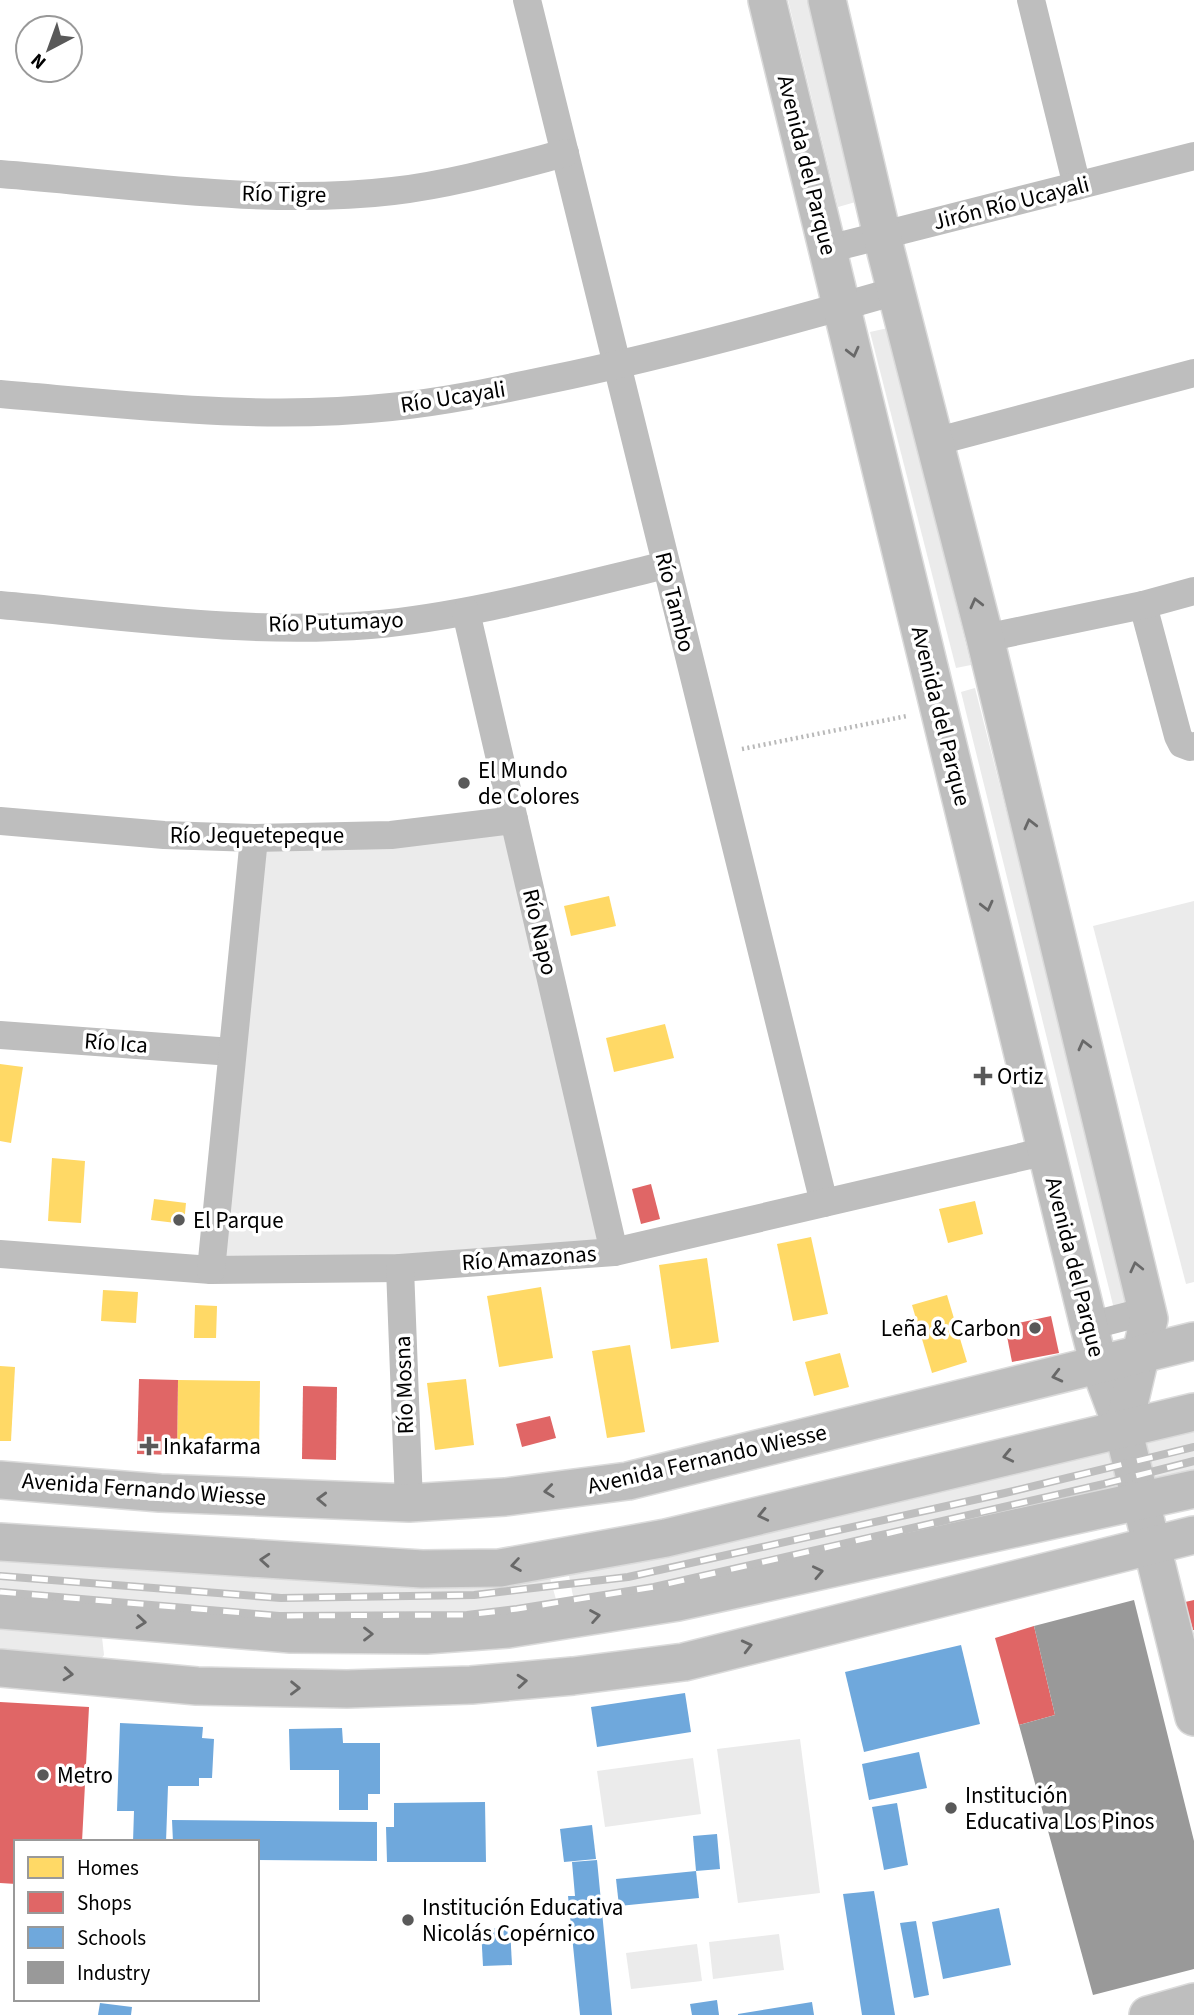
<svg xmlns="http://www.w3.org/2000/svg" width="1194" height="2015" font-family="'Source Sans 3',sans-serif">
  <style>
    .green { fill: #ebebeb }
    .homes { fill: #ffd966 }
    .shops { fill: #e06666 }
    .schools { fill: #6fa8dc }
    .industry { fill: #999 }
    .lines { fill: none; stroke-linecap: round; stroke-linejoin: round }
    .major-casing { stroke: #dbdbdb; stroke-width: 40 }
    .path { stroke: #b9b9b9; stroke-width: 4.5; stroke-dasharray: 2 3.5; stroke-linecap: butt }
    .minor { stroke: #bebebe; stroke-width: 28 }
    .major { stroke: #bebebe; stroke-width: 37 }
    .rail-casing { stroke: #bebebe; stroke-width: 8 }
    .rail { stroke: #fff; stroke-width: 5; stroke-dasharray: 16; stroke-linecap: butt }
    .oneway { stroke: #686868 }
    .poi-dot { fill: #595959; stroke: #fff; stroke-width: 2.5 }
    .labels { text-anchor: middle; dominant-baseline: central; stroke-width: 7; stroke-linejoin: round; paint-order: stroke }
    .street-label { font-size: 23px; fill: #000; stroke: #fff }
    .poi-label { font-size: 23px; fill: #000; stroke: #fff; text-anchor: start }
  </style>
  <rect width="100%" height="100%" fill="#fff"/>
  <g class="green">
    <polygon points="788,0 809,0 859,201 838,207"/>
    <polygon points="888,328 971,665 956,668 870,332"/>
    <polygon points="975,688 1133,1309 1115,1313 961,692"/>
    <polygon points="514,820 614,1252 211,1270 254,838"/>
    <polygon points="1194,901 1194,1282 1186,1284 1093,926"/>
    <polygon points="1194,1422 1194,1476 1146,1481 1143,1433"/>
    <polygon points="1111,1449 1122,1478 1118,1493 678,1590 574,1601 569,1576 575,1569"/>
    <polygon points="0,1552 542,1574 550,1578 557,1603 547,1613 295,1623 0,1597"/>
    <polygon points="0,1620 93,1628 102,1637 104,1655 97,1664 0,1656"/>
    <polygon points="800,1739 820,1893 738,1903 717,1749"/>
    <polygon points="693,1758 701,1814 605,1827 597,1771"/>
    <polygon points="779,1934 784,1970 713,1979 709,1942"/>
    <polygon points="697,1944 702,1981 631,1989 626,1953"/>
  </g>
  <g class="homes">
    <polygon points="609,896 616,926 571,936 564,906"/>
    <polygon points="665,1024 674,1058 614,1072 606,1038"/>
    <polygon points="0,1064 23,1067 11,1143 0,1141"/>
    <polygon points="52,1158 85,1161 81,1223 48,1221"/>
    <polygon points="154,1199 186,1203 184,1224 151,1220"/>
    <polygon points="975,1201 983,1234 948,1243 939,1209"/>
    <polygon points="811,1237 828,1314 793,1321 777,1244"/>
    <polygon points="707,1258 719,1342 671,1349 659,1265"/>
    <polygon points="541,1287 553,1358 499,1367 487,1296"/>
    <polygon points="103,1290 138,1292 136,1323 101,1321"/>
    <polygon points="947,1295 967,1362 932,1373 912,1305"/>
    <polygon points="195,1305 217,1306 216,1338 194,1338"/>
    <polygon points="630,1345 645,1432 607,1438 592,1351"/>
    <polygon points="840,1353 849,1387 814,1396 805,1362"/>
    <polygon points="0,1366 15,1367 11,1441 0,1441"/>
    <polygon points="466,1379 474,1445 435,1450 427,1383"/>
    <polygon points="178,1380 260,1381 259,1456 177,1455"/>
  </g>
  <g class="shops">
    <polygon points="651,1184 660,1219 641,1224 632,1189"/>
    <polygon points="1051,1316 1059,1353 1012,1362 1005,1326"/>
    <polygon points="139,1379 178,1380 177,1455 137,1454"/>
    <polygon points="303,1386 337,1387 336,1460 302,1459"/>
    <polygon points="550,1416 556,1438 522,1447 516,1424"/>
    <polygon points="1194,1600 1194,1630 1193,1630 1185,1602"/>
    <polygon points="1034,1626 1055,1715 1019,1725 995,1638"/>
    <polygon points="0,1702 89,1707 82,1842 16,1842 16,1884 0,1883"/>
  </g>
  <g class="schools">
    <polygon points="961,1645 980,1724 864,1752 845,1672"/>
    <polygon points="685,1693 691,1732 597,1747 591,1707"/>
    <polygon points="120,1723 203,1727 202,1738 214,1739 212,1778 199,1778 199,1786 168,1786 166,1842 133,1842 134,1811 117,1811"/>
    <polygon points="342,1728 343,1743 380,1743 380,1794 368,1794 368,1810 339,1810 339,1770 290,1770 289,1729"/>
    <polygon points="919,1752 927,1788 869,1800 862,1764"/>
    <polygon points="485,1802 486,1862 387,1862 386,1827 394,1827 394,1803"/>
    <polygon points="897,1803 908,1865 884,1870 872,1807"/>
    <polygon points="172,1820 377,1822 377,1861 257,1860 257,1842 173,1842"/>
    <polygon points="592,1825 596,1859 564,1862 560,1829"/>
    <polygon points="717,1834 720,1869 696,1871 693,1836"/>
    <polygon points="597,1860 612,2015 580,2015 568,1896 575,1896 572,1862"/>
    <polygon points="696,1871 699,1898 619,1906 616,1879"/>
    <polygon points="874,1891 895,2015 862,2015 843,1894"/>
    <polygon points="999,1908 1011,1965 943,1979 932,1922"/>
    <polygon points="916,1921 929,1995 914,1998 900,1923"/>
    <polygon points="510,1928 512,1965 483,1966 481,1929"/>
    <polygon points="717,2000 719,2015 692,2015 690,2004"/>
    <polygon points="812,2002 814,2015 738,2015 738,2014"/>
    <polygon points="100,2003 132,2007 131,2015 98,2015"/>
  </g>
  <polygon class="industry" points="1134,1600 1194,1841 1194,1969 1093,1995 1019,1725 1055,1715 1034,1626"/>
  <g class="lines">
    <defs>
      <g id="major">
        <polyline points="767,0 1089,1326 1099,1365 1123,1429 1194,1717"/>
        <polyline points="827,0 886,252 985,638 1149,1319 1123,1429"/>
        <polyline points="0,1480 160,1493 409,1503 505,1497 628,1481 1194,1341"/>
        <polyline points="0,1542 422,1569 500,1568 666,1538 1194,1412"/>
        <polyline points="0,1610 291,1634 426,1635 508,1629 678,1602 1194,1489"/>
        <polyline points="0,1668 197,1686 347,1689 471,1685 573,1676 684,1662 1194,1535"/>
        <polyline points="1148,2015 1194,2002"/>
      </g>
    </defs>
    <use href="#major" class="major-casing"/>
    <polyline class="path" points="742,749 907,716"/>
    <g class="minor">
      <polyline points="527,0 824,1203"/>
      <polyline points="1031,0 1077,186"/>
      <path d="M0,174c126,10 268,32 393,17 59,-7 115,-23 172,-38"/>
      <polyline points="828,249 1194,156"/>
      <path d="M0,394c130,11 260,27 391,13 52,-5 104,-16 156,-27 117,-24 234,-56 349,-89"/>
      <polyline points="934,442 1194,373"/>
      <path d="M0,605c122,11 247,30 370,20 101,-9 199,-37 296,-60"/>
      <polyline points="1143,605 1178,736 1182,744 1190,747 1194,746"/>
      <polyline points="466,612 614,1252"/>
      <polyline points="985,638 1143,605 1194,591"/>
      <polyline points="0,821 164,835 254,838 391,835 514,820"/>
      <polyline points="0,1035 232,1052"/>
      <polyline points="0,1254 211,1270 400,1268 614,1252 1047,1151"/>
      <polyline points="400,1268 409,1503"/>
      <polyline points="211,1270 254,838"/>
      <polyline points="1089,1326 1147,1311"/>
    </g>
    <use href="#major" class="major"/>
    <defs>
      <g id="rail">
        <polyline points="0,1576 281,1598 474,1595 628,1577 1005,1493 1194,1447"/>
        <polyline points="0,1592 279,1616 467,1615 517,1609 654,1587 1104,1484 1194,1461"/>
      </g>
    </defs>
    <use href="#rail" class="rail-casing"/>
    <use href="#rail" class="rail"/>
  </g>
  <defs><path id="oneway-chevron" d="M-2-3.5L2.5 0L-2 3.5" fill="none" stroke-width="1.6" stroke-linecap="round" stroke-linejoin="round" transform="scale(1.75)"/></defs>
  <g class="oneway">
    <use href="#oneway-chevron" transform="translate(853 352) rotate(76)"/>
    <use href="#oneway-chevron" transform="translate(976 603) rotate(-104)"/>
    <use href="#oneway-chevron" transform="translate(1030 824) rotate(-104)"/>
    <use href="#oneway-chevron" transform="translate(987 906) rotate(76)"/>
    <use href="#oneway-chevron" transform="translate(1084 1045) rotate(-104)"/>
    <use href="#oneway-chevron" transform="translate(1136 1267) rotate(-103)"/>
    <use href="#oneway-chevron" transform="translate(1057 1376) rotate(166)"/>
    <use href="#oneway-chevron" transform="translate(1008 1456) rotate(167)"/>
    <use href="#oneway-chevron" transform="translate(549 1491) rotate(173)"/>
    <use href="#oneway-chevron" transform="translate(322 1499) rotate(-178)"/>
    <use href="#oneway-chevron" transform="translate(763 1515) rotate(167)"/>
    <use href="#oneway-chevron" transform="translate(265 1560) rotate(-176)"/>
    <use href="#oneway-chevron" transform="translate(516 1565) rotate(171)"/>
    <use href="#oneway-chevron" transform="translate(818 1572) rotate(-12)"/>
    <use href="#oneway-chevron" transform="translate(595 1616) rotate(-10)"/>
    <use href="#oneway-chevron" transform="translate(141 1622) rotate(5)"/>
    <use href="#oneway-chevron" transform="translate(368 1634)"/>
    <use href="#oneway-chevron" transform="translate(747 1646) rotate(-14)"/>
    <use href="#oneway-chevron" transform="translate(68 1674) rotate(5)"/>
    <use href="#oneway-chevron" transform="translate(522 1681) rotate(-5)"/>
    <use href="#oneway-chevron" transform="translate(295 1688) rotate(1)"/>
  </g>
  <g class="poi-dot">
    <circle cx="464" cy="783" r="7"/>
    <path d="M979.5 1065.5h7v7h7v7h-7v7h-7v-7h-7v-7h7z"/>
    <circle cx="179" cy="1220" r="7"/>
    <circle cx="1035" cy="1328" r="7"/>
    <path d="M145.5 1435.5h7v7h7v7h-7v7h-7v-7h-7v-7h7z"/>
    <circle cx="43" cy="1775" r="7"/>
    <circle cx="951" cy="1808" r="7"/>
    <circle cx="408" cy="1920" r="7"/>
  </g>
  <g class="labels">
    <g class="street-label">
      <text transform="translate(807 165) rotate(76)">Avenida del Parque</text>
      <text transform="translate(284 194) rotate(1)">Río Tigre</text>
      <text transform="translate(1011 203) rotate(-14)">Jirón Río Ucayali</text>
      <text transform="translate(453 397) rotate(-9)">Río Ucayali</text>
      <text transform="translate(675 602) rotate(76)">Río Tambo</text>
      <text transform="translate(336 622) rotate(-2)">Río Putumayo</text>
      <text transform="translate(941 716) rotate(76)">Avenida del Parque</text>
      <text x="257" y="835">Río Jequetepeque</text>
      <text transform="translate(540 932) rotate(77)">Río Napo</text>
      <text transform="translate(116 1043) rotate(4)">Río Ica</text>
      <text transform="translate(529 1258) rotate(-4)">Río Amazonas</text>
      <text transform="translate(1075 1267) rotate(76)">Avenida del Parque</text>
      <text transform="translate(404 1385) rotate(-92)">Río Mosna</text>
      <text transform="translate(707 1459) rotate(-13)">Avenida Fernando Wiesse</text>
      <text transform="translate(144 1489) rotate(4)">Avenida Fernando Wiesse</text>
    </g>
    <g class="poi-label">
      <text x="478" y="770">El Mundo<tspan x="478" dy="26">de Colores</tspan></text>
      <text x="997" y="1076">Ortiz</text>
      <text x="193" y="1220">El Parque</text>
      <text x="1021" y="1328" text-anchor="end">Leña &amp; Carbon</text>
      <text x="163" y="1446">Inkafarma</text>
      <text x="57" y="1775">Metro</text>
      <text x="965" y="1795">Institución<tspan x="965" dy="26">Educativa Los Pinos</tspan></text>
      <text x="422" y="1907">Institución Educativa<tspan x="422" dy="26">Nicolás Copérnico</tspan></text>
    </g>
  </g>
  <rect x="14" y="1840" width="245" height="161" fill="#ffffff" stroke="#999999" stroke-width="2"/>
  <rect x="28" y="1857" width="35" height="21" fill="#ffd966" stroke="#999999" stroke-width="2"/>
  <text x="77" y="1875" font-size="21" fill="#000000">Homes</text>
  <rect x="28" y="1892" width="35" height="21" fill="#e06666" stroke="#999999" stroke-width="2"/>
  <text x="77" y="1910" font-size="21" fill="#000000">Shops</text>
  <rect x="28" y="1927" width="35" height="21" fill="#6fa8dc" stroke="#999999" stroke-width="2"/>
  <text x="77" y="1945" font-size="21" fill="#000000">Schools</text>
  <rect x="28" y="1962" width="35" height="21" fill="#999999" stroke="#999999" stroke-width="2"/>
  <text x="77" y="1980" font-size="21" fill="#000000">Industry</text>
  <g transform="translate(49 49) rotate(221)"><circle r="33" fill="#ffffff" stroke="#999999" stroke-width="2"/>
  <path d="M0-5L12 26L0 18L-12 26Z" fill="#595959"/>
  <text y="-10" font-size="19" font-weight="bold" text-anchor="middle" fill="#000000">N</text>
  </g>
</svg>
